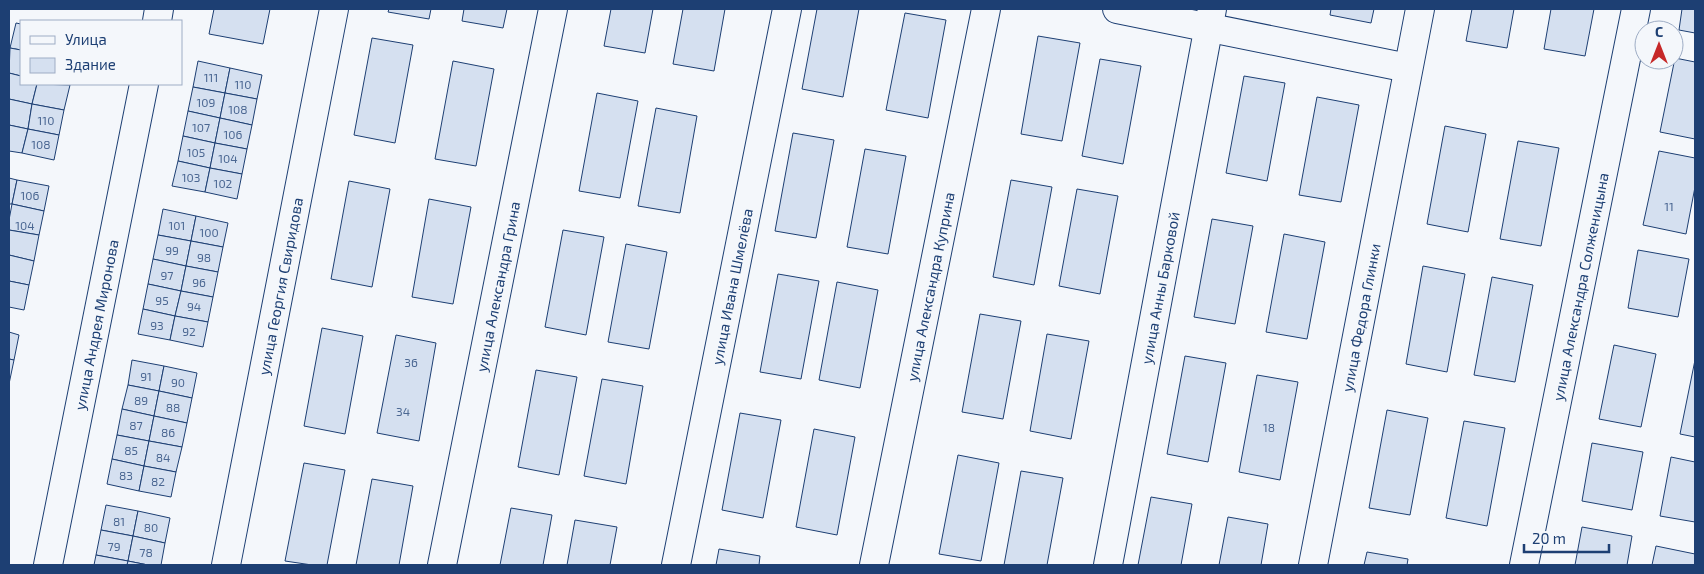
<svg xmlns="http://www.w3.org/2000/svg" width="1704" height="574" font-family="'Exo 2',sans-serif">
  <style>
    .building { fill: #d5e0f0; stroke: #1d3f73 }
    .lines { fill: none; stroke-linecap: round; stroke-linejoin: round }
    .minor-casing { stroke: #1d3f73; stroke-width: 30 }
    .minor { stroke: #f4f7fb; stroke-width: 28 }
    .labels { text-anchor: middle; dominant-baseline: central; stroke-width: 4; stroke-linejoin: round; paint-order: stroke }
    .number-label { font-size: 12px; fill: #4b6792 }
    .street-label { font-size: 15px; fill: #1d3f73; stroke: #f4f7fb }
  </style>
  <rect width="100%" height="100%" fill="#f4f7fb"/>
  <g class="building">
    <polygon points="214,9 270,9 263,44 209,34"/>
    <polygon points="389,9 431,9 429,19 388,12"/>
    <polygon points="464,9 507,9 503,28 462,21"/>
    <polygon points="611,9 653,9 645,53 604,46"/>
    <polygon points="683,9 725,9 714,71 673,64"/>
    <polygon points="817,9 859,9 843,97 802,89"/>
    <polygon points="1331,9 1374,9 1371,23 1330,15"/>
    <polygon points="1472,9 1514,9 1507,48 1466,41"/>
    <polygon points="1551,9 1594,9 1585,56 1544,49"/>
    <polygon points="1682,9 1695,9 1695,33 1679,30"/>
    <polygon points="905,13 946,20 928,118 886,110"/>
    <polygon points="16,23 21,24 21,50 10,48"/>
    <polygon points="1038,36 1080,43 1062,141 1021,134"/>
    <polygon points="372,38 413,45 395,143 354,135"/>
    <polygon points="10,48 21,50 21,76 9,73"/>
    <polygon points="1675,58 1695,62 1695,139 1660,132"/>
    <polygon points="1100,59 1141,66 1123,164 1082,156"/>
    <polygon points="198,61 230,68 225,93 193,87"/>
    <polygon points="453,61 494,69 476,166 435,159"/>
    <polygon points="230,68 262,75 257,99 225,93"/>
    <polygon points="9,73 21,76 21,84 37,84 32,104 9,99"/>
    <polygon points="1244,76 1285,83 1267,181 1226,173"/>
    <polygon points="37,84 70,85 64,110 32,104"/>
    <polygon points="193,87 225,93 220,118 188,111"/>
    <polygon points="225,93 257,99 252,125 220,118"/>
    <polygon points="597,93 638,101 620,198 579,191"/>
    <polygon points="1317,97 1359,105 1341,202 1299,195"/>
    <polygon points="9,99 32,104 28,129 9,125"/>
    <polygon points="32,104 64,110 59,135 28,129"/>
    <polygon points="656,108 697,116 680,213 638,206"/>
    <polygon points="188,111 220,118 215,143 183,136"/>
    <polygon points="220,118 252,125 247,149 215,143"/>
    <polygon points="9,125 28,129 22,153 9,151"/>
    <polygon points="1445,126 1486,134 1468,232 1427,224"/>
    <polygon points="28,129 59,135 54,160 22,153"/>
    <polygon points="793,133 834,140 816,238 775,231"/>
    <polygon points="183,136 215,143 210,168 178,161"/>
    <polygon points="1518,141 1559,148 1541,246 1500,239"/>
    <polygon points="215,143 247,149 242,174 210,168"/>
    <polygon points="865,149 906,156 888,254 847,247"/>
    <polygon points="1659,151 1695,158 1695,187 1686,234 1643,225"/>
    <polygon points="178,161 210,168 205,192 172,186"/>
    <polygon points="210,168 242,174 237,199 205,192"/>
    <polygon points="9,178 17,180 12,204 9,204"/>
    <polygon points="17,180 49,186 44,211 12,204"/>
    <polygon points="1011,180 1052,187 1034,285 993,277"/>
    <polygon points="349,181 390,189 372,287 331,279"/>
    <polygon points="1077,189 1118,196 1100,294 1059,286"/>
    <polygon points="429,199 471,207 453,304 412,297"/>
    <polygon points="12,204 44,211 39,235 9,230 9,220"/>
    <polygon points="163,209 196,216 191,241 158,235"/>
    <polygon points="196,216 228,223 223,247 191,241"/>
    <polygon points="1212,219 1253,226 1235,324 1194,317"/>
    <polygon points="9,230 39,235 34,261 9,255"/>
    <polygon points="563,230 604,237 586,335 545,327"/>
    <polygon points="1284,234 1325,242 1307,339 1266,332"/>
    <polygon points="158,235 191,241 186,266 153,259"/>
    <polygon points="191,241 223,247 218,272 186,266"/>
    <polygon points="626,244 667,252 649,349 608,342"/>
    <polygon points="1638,250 1689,259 1678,317 1628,308"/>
    <polygon points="9,255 34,261 29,285 9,281"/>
    <polygon points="153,259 186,266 181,291 148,284"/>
    <polygon points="186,266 218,272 213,297 181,291"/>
    <polygon points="1423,266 1465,274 1447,372 1406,364"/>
    <polygon points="778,274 819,281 801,379 760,372"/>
    <polygon points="1492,277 1533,285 1515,382 1474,375"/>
    <polygon points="9,281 29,285 24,310 9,307"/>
    <polygon points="837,282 878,290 860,388 819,380"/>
    <polygon points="148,284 181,291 175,316 143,309"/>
    <polygon points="181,291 213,297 208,322 175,316"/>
    <polygon points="143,309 175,316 170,340 138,334"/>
    <polygon points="980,314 1021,321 1003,419 962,412"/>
    <polygon points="175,316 208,322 203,347 170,340"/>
    <polygon points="322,328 363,336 345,434 304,426"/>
    <polygon points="9,332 19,335 14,360 9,359"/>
    <polygon points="1047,334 1089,341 1071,439 1030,431"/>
    <polygon points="396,335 436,343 419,441 377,433"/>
    <polygon points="1614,345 1656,354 1641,427 1599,419"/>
    <polygon points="1185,356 1226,363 1208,462 1167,454"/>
    <polygon points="9,359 14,360 9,384"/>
    <polygon points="132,360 164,366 159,391 128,385"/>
    <polygon points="1695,360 1695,437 1680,434"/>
    <polygon points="164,366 197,373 192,398 159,391"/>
    <polygon points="536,370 577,377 559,475 518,467"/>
    <polygon points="1257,375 1298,382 1280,480 1239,472"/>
    <polygon points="602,379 643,386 626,484 584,476"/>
    <polygon points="128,385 159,391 154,416 122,409"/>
    <polygon points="159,391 192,398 187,423 154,416"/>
    <polygon points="122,409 154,416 149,441 117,435"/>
    <polygon points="1387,410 1428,418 1410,515 1369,508"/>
    <polygon points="740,413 781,420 763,518 722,510"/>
    <polygon points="154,416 187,423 182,447 149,441"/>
    <polygon points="1464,421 1505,428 1487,526 1446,518"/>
    <polygon points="814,429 855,437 837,535 796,527"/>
    <polygon points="117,435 149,441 144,466 112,459"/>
    <polygon points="149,441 182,447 176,472 144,466"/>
    <polygon points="1592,443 1643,452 1632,510 1582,501"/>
    <polygon points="958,455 999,463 981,561 939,554"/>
    <polygon points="1671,457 1695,462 1695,522 1660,516"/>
    <polygon points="112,459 144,466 139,491 107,484"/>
    <polygon points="304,463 345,470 327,565 312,565 285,561"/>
    <polygon points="144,466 176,472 171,497 139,491"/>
    <polygon points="1021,471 1063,478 1047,565 1004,565"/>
    <polygon points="372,479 413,486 399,565 356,565"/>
    <polygon points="1151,497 1192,504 1181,565 1138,565"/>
    <polygon points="106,505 138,511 133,536 101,530"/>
    <polygon points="511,508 552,515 543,565 500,565"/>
    <polygon points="138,511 170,518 165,543 133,536"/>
    <polygon points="1228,517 1268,524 1261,565 1219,565"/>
    <polygon points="575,520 617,527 610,565 567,565"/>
    <polygon points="1582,527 1632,536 1627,565 1575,565"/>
    <polygon points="101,530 133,536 128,561 96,555"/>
    <polygon points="133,536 165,543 161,565 148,565 128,561"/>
    <polygon points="1656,546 1695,554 1695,565 1652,565"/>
    <polygon points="719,549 760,556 759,565 716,565"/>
    <polygon points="1367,552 1408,559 1407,565 1364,565"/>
    <polygon points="96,555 128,561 127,565 94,565"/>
    <polygon points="128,561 148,565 127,565"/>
  </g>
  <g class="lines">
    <defs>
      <g id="minor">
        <polyline points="1117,9 1408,68"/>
        <polyline points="157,21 159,9"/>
        <path id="s1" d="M48,565l96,-481"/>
        <path id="s2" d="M226,565l108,-556"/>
        <path id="s3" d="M442,565l111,-556"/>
        <path id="s4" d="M676,565l111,-556"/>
        <path id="s5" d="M874,565l112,-556"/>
        <path id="s6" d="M1108,565l104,-556"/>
        <path id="s7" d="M1313,565l107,-556"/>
        <path id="s8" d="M1524,565l112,-556"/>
      </g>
    </defs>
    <use href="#minor" class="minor-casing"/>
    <use href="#minor" class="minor"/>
  </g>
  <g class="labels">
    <g class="number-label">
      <text x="211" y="77">111</text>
      <text x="243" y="84">110</text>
      <text x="206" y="102">109</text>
      <text x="238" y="109">108</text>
      <text x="46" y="120">110</text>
      <text x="201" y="127">107</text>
      <text x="233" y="134">106</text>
      <text x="41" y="144">108</text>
      <text x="196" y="152">105</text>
      <text x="228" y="158">104</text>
      <text x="191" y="177">103</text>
      <text x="223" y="183">102</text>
      <text x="30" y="195">106</text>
      <text x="1669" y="206">11</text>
      <text x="25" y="225">104</text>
      <text x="177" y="225">101</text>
      <text x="209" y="232">100</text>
      <text x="172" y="250">99</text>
      <text x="204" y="257">98</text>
      <text x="167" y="275">97</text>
      <text x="199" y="282">96</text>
      <text x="162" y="300">95</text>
      <text x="194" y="306">94</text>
      <text x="157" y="325">93</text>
      <text x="189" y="331">92</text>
      <text x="411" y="362">36</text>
      <text x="146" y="376">91</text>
      <text x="178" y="382">90</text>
      <text x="141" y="400">89</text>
      <text x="173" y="407">88</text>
      <text x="403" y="411">34</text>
      <text x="136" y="425">87</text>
      <text x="1269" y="427">18</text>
      <text x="168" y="432">86</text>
      <text x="131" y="450">85</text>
      <text x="163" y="457">84</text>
      <text x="126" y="475">83</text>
      <text x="158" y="481">82</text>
      <text x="119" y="521">81</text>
      <text x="151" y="527">80</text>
      <text x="114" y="546">79</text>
      <text x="146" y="552">78</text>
    </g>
    <g class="street-label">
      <text stroke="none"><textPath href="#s2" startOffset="284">улица Георгия Свиридова</textPath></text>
      <text stroke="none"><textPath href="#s3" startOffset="284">улица Александра Грина</textPath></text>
      <text stroke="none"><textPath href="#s4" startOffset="284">улица Ивана Шмелёва</textPath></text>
      <text stroke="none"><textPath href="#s5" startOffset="284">улица Александра Куприна</textPath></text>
      <text stroke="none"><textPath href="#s6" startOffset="282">улица Анны Барковой</textPath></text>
      <text stroke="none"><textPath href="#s8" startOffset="284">улица Александра Солженицына</textPath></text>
      <text stroke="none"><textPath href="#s7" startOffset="252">улица Федора Глинки</textPath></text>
      <text stroke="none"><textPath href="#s1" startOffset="245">улица Андрея Миронова</textPath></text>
    </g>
  </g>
  <rect width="1704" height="574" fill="none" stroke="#1d3f73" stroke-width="20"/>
  <rect x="20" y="20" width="162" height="65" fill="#f4f7fb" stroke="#9eadc5"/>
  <rect x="30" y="36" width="25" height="8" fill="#f4f7fb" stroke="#9eadc5"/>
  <text x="65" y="45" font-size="15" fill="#1d3f73">Улица</text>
  <rect x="30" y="58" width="25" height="15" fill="#d5e0f0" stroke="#9eadc5"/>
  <text x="65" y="70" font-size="15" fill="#1d3f73">Здание</text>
  <g transform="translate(1659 45)"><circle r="24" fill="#f4f7fb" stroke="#9eadc5"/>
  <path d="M0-4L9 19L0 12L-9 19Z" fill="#c62828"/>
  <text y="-8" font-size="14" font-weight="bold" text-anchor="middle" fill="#1d3f73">С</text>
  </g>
  <path d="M1524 544v8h85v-8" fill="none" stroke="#1d3f73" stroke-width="2.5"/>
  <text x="1532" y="544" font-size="15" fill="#1d3f73" stroke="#f4f7fb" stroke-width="4" paint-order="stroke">20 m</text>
</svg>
